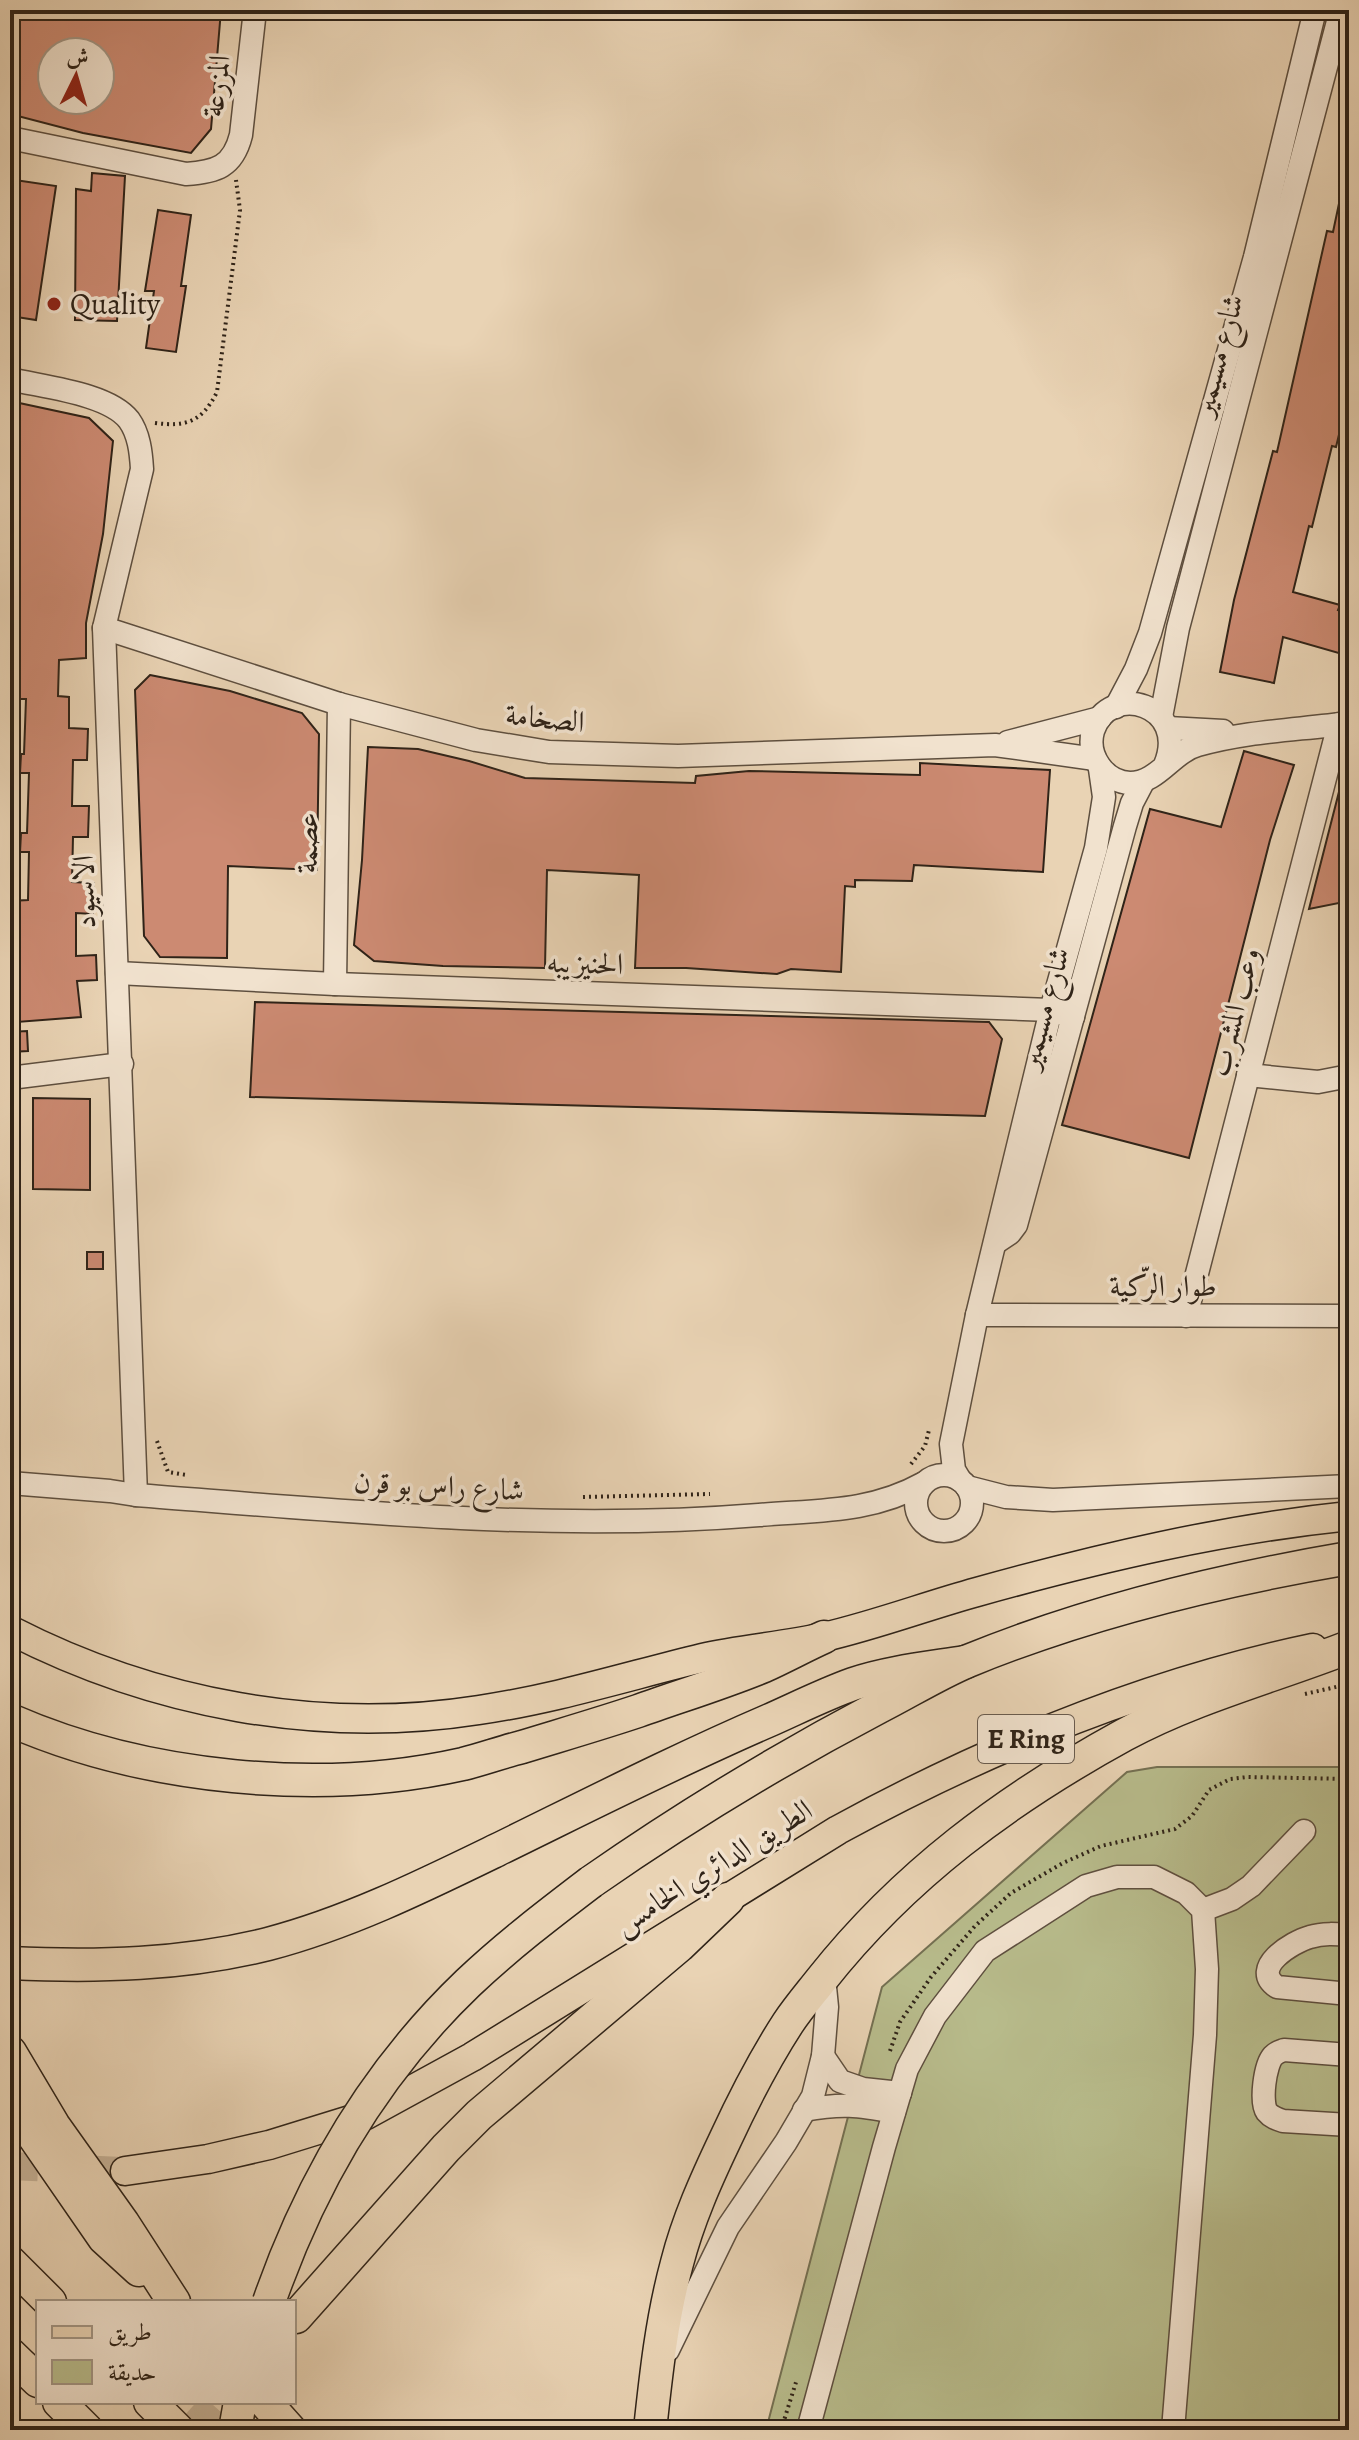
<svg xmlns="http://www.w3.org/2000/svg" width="1359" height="2440" font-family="Alegreya,Amiri,serif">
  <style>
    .green { fill: #b8bc8c; stroke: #747052; stroke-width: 2 }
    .building { fill: #cc8a72; stroke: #2f2318; stroke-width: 2; fill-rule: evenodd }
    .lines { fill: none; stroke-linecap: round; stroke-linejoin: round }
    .major-tunnel { stroke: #c4b095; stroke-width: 28; stroke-dasharray: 28 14; stroke-linecap: butt }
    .highway-tunnel { stroke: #c4b095; stroke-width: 32; stroke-dasharray: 32 16; stroke-linecap: butt }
    .minor-casing { stroke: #5e4f3f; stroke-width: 25 }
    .major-casing { stroke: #2f2318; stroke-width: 31 }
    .highway-casing { stroke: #2f2318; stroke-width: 35 }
    .path { stroke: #2f2318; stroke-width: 4; stroke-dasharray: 2 4; stroke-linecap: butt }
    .minor { stroke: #f1e2ce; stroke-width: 22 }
    .major { stroke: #e9d3b4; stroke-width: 28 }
    .highway { stroke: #e9d3b4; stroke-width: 32 }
    .highway-bridge-casing { stroke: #2f2318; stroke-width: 35; stroke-linecap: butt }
    .highway-bridge { stroke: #e9d3b4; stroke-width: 32 }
    .poi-dot { fill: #8f2418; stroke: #f1e2ce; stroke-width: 3 }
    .labels { text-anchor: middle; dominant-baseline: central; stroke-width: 7; stroke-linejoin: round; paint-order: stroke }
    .shield { fill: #f1e2ce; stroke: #695c4f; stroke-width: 2 }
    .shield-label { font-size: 28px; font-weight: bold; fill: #2f2318 }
    .street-label { font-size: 30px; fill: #2f2318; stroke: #f1e2ce }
    .poi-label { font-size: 30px; fill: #2f2318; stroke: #f1e2ce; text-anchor: start }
  </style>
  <rect width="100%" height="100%" fill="#e9d3b4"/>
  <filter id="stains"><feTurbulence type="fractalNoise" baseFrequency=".0025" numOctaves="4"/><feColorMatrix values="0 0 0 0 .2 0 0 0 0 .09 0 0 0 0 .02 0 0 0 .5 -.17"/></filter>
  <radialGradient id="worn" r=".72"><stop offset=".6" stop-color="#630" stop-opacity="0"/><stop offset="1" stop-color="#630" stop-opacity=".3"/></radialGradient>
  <polygon class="green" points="1157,1767 1349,1767 1349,2430 766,2430 882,1987 1127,1772"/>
  <g class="building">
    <path d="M10,10h211l-10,119 -20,24 -108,-20 -73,-19zM52,52h48v48h-48z"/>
    <polygon points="92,173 125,176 117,321 75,320 76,189 91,191"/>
    <polygon points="15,180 56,186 36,320 10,316 10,216"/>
    <polygon points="1341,194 1349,195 1349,393 1336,447 1332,446 1312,527 1309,526 1293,592 1340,605 1338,610 1349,613 1349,656 1283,637 1274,683 1220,672 1234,600 1273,451 1277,452 1327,231 1333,232"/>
    <polygon points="158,210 191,215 181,286 186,286 176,352 146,348 154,291 145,291"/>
    <polygon points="10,401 89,418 113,441 103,534 86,623 86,658 59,660 58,696 69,697 69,728 88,729 87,760 73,760 72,806 89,806 88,837 73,837 72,882 94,883 93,914 76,913 76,956 96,955 97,980 77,981 81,1017 17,1022 10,959 10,901 28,900 29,852 20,852 21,833 27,833 29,773 20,773 21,754 24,754 26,699 17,699 18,661 10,661"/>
    <polygon points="150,675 230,691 302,713 319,734 317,870 228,866 227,958 160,957 144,936 135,690"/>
    <polygon points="368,747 418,749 469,761 525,778 695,783 696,776 749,771 920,775 920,763 1050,770 1043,872 914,865 912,881 855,880 855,887 845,886 841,972 791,969 777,974 686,968 635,968 639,875 547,870 545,968 443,966 374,961 354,945 362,860"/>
    <polygon points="1244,751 1294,765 1270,840 1189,1158 1062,1125 1150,809 1221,827"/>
    <polygon points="1342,780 1349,780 1349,901 1309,909"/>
    <polygon points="255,1002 989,1022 1002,1039 985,1116 250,1097"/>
    <polygon points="27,1031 28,1051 10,1052 10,1032"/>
    <polygon points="33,1098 90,1099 90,1190 33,1189"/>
    <rect x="87" y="1252" width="16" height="17"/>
  </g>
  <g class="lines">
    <polyline class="major-tunnel" points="10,2166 125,2171"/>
    <polyline class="highway-tunnel" points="193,2430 218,2402"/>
    <defs>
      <g id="minor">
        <path d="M10,138l176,36c30,-2 47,-7 55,-39l14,-125"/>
        <path d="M10,379c32,8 98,14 119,41 10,14 12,32 13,49l-38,159 32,867"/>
        <polyline points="104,628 339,704 476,740 549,752 678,756 995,745 1095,759"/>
        <polyline points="1116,707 1136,669 1150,633 1255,257 1315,10"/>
        <polyline points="1161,717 1178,628 1341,10"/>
        <polyline points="1168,728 1223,731"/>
        <polyline points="1008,742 1100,718"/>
        <path d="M1165,765c25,-61 -56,-84 -72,-34 -7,25 12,51 37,52 28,0 42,-31 68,-38 49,-14 100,-15 151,-22"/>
        <polyline points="117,973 335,984 1051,1010 1073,1017"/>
        <polyline points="335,984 339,704"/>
        <polyline points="1248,1075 1318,1082 1349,1076"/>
        <polyline points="10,1078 122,1064"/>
        <polyline points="995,1243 1010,1233 1016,1225 1125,826 1132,803 1143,782"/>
        <polyline points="977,1315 1349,1316"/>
        <polyline points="1186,1316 1339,724"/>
        <circle cx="944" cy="1503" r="28"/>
        <polyline points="960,1480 954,1470 951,1444 977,1315 1051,1010 1096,848 1104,797 1100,769"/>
        <path d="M10,1483l100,8 26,4c208,16 415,37 623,20 60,-5 111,-2 165,-32"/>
        <polyline points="967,1487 1006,1497 1053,1500 1349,1486"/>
        <polyline points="1203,1910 1232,1899 1251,1886 1304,1831"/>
        <path d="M1349,1935c-13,-1 -26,-2 -39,2 -18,5 -61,31 -33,50l72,7"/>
        <path d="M1349,2055l-65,-5c-6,2 -7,2 -11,6 -8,9 -13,46 -6,56 4,5 10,7 16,9l66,4"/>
        <polyline points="823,2056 840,2081 863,2089 900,2093"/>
        <path d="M804,2110c38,-7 53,-5 90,2"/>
        <polyline points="668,2350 728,2227 786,2142 813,2096 823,2056 827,2007 824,1977"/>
        <polyline points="808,2430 884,2147 907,2069 935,2016 985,1951 1086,1886 1117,1877 1154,1877 1186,1893 1203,1910 1207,1969 1205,2035 1173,2430"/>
      </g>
      <g id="major">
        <path d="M10,1630c144,74 309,105 469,80 76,-11 149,-34 223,-52 40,-9 82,-12 122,-21 52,-12 102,-31 153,-45 122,-34 246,-63 372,-76"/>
        <path d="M125,2171l83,-12 61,-14 97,-30 106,-58 366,-227c150,-82 308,-147 475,-182"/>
      </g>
      <g id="highway">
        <path d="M10,1720c135,59 310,76 453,44 20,-5 39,-12 59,-17 39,-12 77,-23 116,-36 42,-15 85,-28 126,-45 20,-9 40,-20 60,-29"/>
        <path d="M591,1882c92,-64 187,-122 286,-174 30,-15 60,-34 91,-47 122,-50 252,-81 381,-103"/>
        <path d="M10,1963c87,4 173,2 258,-19 80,-21 155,-58 229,-94 90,-44 180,-90 273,-130 27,-12 55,-26 83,-36 36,-12 75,-16 112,-22"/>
        <polyline points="10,2052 54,2126 123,2223 174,2302"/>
        <polyline points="10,2102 104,2238 139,2270"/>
        <polyline points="10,2262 50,2302"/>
        <polyline points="296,2317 446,2148 479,2115 679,1946 728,1899"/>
        <polyline points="10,2354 38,2381"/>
        <polyline points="59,2402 87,2430"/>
        <polyline points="150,2402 178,2430"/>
        <polyline points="265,2402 290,2430"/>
        <polyline points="235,2430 240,2402"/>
        <path d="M650,2430c6,-56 12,-112 27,-167 11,-43 29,-83 48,-123 19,-41 39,-80 63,-117 10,-15 22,-29 33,-43 83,-105 186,-181 303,-245 70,-38 151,-59 225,-88"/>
      </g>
    </defs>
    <use href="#minor" class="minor-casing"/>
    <use href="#major" class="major-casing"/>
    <use href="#highway" class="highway-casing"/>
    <g class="path">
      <path d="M155,423c31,4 47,-1 62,-31l23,-182 -4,-30"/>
      <polyline points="157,1441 168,1472 187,1475"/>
      <polyline points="911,1464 925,1446 929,1430"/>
      <polyline points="583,1497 710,1494"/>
      <polyline points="1305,1694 1349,1684"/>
      <polyline points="890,2051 900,2022 931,1977 975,1926 1011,1893 1063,1863 1101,1846 1175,1829 1192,1816 1209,1790 1230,1779 1248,1777 1349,1779"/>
      <polyline points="781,2430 797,2379"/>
    </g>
    <use href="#minor" class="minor"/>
    <use href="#major" class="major"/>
    <use href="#highway" class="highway"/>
    <defs>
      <path id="highway-bridge" d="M269,2302c42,-121 106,-230 199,-319 39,-37 81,-69 123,-101"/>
    </defs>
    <use href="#highway-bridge" class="highway-bridge-casing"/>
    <use href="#highway-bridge" class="highway-bridge"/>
  </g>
  <circle class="poi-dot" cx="54" cy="304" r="8"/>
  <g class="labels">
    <rect class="shield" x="978" y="1715" width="96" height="48" rx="6"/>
    <g class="shield-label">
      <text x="1026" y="1739">E Ring</text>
    </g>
    <g class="street-label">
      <text transform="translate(216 86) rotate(-83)">المزرعة</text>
      <text transform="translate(1218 355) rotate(-75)">شارع مسيمير</text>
      <text transform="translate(545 718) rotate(6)">الصخامة</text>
      <text transform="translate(307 843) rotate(-89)">عصمة</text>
      <text transform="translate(84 892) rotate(-92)">الاسيود</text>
      <text transform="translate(585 963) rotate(2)">الحنيزيبه</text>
      <text transform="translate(1044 1008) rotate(-75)">شارع مسيمير</text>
      <text transform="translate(1234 1012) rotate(-76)">وعب المشرب</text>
      <text x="1163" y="1286">طوار الرّكية</text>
      <text transform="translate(439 1486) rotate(3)">شارع راس بو قرن</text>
      <text transform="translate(713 1867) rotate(-32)">الطريق الدائري الخامس</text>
    </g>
    <g class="poi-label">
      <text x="70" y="304">Quality</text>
    </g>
  </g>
  <rect width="1359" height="2440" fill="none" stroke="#e9d3b4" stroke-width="40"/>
  <rect x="12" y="12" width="1335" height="2416" fill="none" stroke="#2f2318" stroke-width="4"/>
  <rect x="20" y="20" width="1319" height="2400" fill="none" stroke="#2f2318" stroke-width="2"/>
  <rect x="36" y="2300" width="260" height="104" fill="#f1e2ce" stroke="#a39685" stroke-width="2"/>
  <rect x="52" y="2326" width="40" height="12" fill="#e9d3b4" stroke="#a39685" stroke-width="2"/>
  <text x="108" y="2340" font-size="24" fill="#2f2318">طريق</text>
  <rect x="52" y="2360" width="40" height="24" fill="#b8bc8c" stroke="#a39685" stroke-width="2"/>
  <text x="108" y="2380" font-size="24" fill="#2f2318">حديقة</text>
  <g transform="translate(76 76) rotate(5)"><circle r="38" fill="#f1e2ce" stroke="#a39685" stroke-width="2"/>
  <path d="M0-6L14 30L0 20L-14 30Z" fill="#8f2418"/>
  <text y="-12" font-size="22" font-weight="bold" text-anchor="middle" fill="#2f2318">ش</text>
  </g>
  <rect width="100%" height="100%" filter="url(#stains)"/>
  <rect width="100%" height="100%" fill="url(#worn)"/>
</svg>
